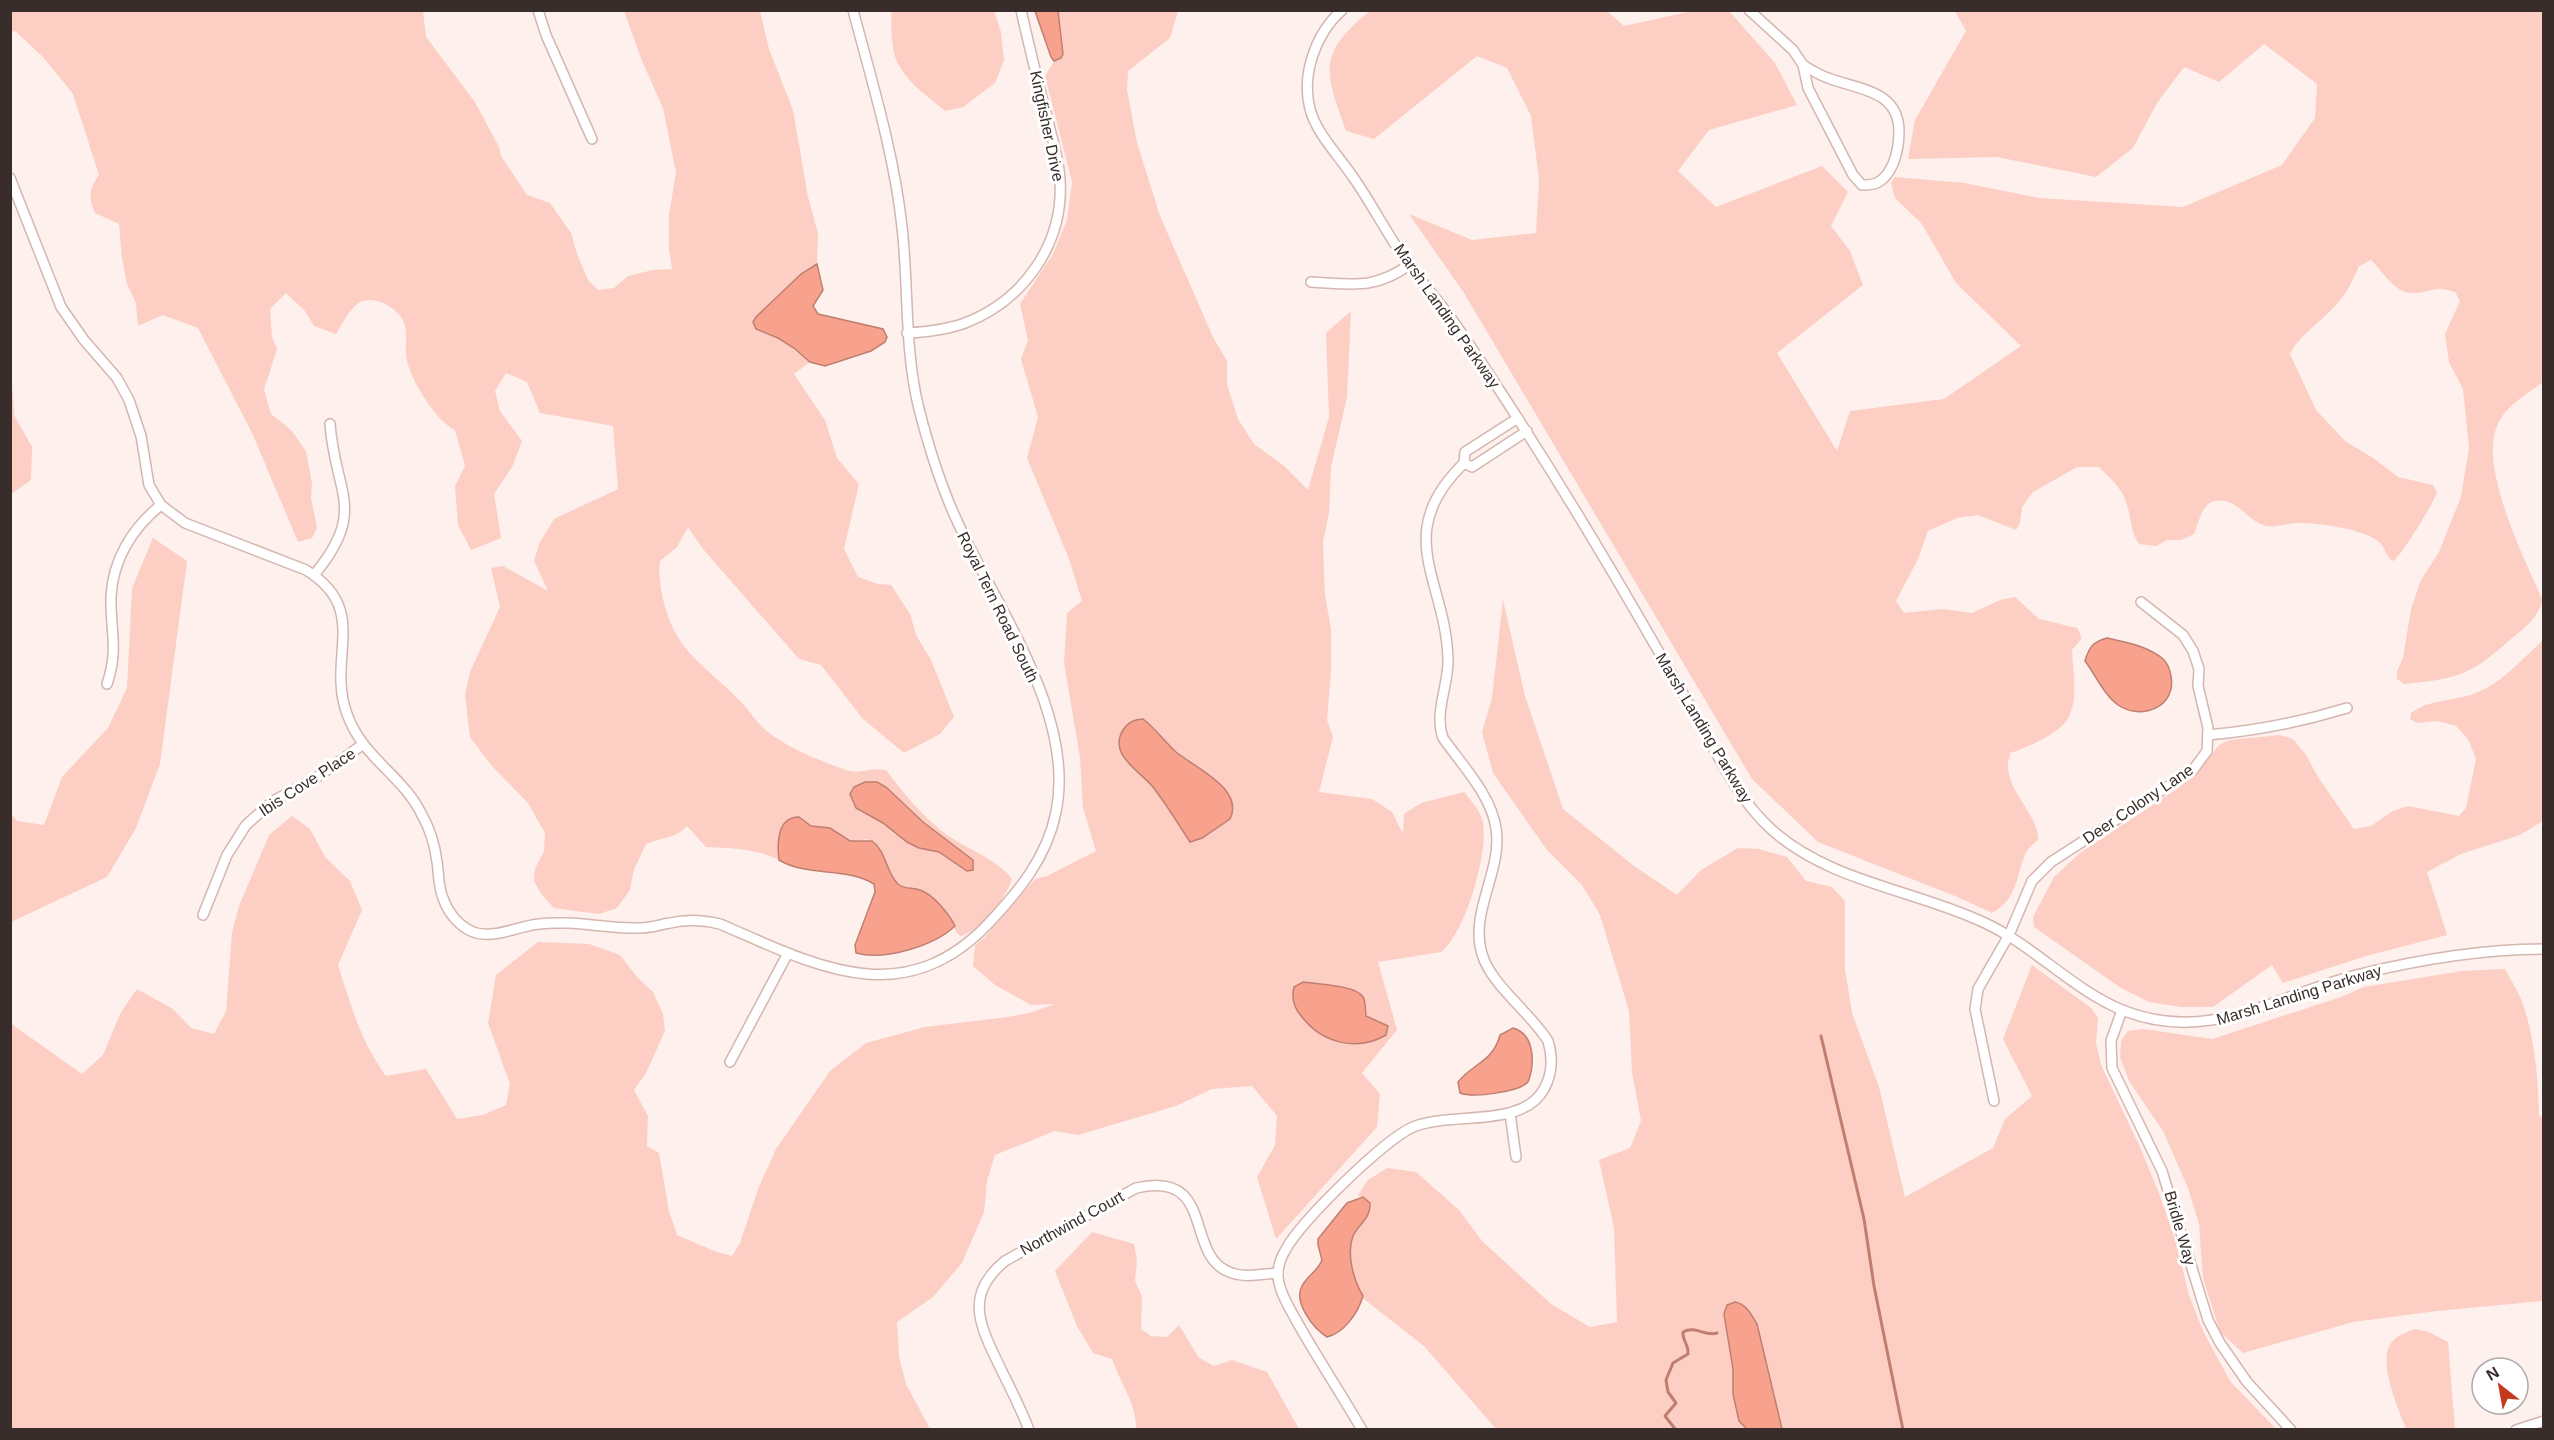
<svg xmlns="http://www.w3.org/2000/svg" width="2554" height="1440" font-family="Arial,sans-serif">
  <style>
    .green { fill: #fdcec3 }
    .water { fill: #f8a28e; stroke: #bf7f70; stroke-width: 1.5 }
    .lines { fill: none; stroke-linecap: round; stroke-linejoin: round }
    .stream { stroke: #bf7f70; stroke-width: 3 }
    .street-casing { stroke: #d5b6af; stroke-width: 12 }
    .street { stroke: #fff; stroke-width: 9 }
    .labels { text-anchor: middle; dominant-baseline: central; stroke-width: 6; stroke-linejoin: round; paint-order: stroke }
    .street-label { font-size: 16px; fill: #392d2b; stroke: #fff }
  </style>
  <rect width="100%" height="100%" fill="#fdf0ed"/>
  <g class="green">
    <path d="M1371,10l236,1 17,15 68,-15h37l46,52 22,42 -88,25 -31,41 38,36 106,-41 26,26 -17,34 19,25 13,34 -86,68 60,98 13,-40 94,-12 77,-53 -65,-63 -34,-59 -27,-26 -4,-15 4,-6 69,6 75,15 144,9 99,-42 33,-47 2,-34 -53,-40 -45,38 -35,-15 -27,36 -24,45 -37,29 -99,-20 -89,2 7,-39 51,-89 -11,-20h588v371c-16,12 -38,24 -46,44 -18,43 28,134 46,175 -9,20 -15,24 -32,38 -40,36 -54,40 -107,45l-7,-5v-8l6,-13 8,-49 10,-29 18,-28 22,-55 8,-49 -6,-59 -14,-27 -4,-28 15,-33 -5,-9c-23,-8 -22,1 -43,1 -17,0 -30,-22 -41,-33l-12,6c-6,14 -13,29 -24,40 -16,18 -33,26 -45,48l26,56 29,31 28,17 25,19 35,8 4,8c-5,12 -36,64 -44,68 -8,-5 -7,-12 -13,-18 -14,-14 -61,-20 -80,-20 -11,-1 -28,6 -37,2 -17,-6 -27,-28 -48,-24 -14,3 -16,22 -21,33l-13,6h-14l-11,6 -17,-2c-10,-16 -7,-26 -13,-42 -4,-14 -17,-25 -27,-35h-22l-44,25 -11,15 -2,16 -4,7 -38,-15 -21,3 -29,13 -10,28 -22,42 8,12 38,-4 30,4 28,-13 15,-3 24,22 38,9 5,10 -10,12c1,22 7,51 -5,70 -8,13 -42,29 -57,33 0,4 -3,10 -2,14 1,27 30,47 30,73 -5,4 -11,9 -13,15 -10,24 -7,43 -33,58l-32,-15 -142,-56 -66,-63 -288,-486 -55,-79 63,26 64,-7 3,-54 -8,-63 -24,-48 -30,-12 -103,83 -28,-8c-21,-59 -30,-77 25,-121z"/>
    <path d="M11,11h412l3,26 49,65 24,45 2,9 26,39 23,8 21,30 6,21 11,26 10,10 16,-2 14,-12 25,-6 19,-1 -3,-20v-34l7,-43 -13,-64 -21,-47 -18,-50h136l9,38 24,61 15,87 10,36 -1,31 6,26 -10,17 5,7 65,15 4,8 -2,5 -14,9 -46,15 -15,-4 -16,12 31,46 12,38 22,26 -15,65 14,28 20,7 13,1 19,29 6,21 15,25 23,57 -14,17 -36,19 -41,-34 -42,-54 -22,-6 -96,-110 -15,-22 -11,20 -17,14c-3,23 6,58 19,78 12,20 42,42 58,59 11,10 19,25 31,34 22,17 52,29 78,38 15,5 24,-3 40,0 17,22 34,44 57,62 22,17 52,25 69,47 -5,18 -33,53 -52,57l-4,-4 -5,-14 -27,-26 -17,-4 -9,-5 -30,-44 -18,2 -20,-13 -19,-2 -15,-9c-19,5 -18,24 -17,40l4,5c-24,-13 -50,-14 -77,-15l-19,-21c-10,12 -27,12 -41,18l-12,25 -4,21 -13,18 -18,6 -45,-6 -12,-13 -8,-14 1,-12 9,-18 1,-18 -17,-30 -37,-38 -21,-28 -5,-42 5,-23 30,-65 -9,-39 12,-2 45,25 -14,-30 5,-17 15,-25 64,-30 -5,-63 -73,-13 -13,-31 -21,-9 -11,18 5,20 22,30 -10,26 -18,27 7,44 -30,12 -13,-25 -3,-39 10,-20 -10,-36c-19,-9 -43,-48 -48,-69 -3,-13 2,-30 -4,-41 -10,-16 -35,-29 -50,-12 -7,7 -12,18 -17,26l-22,-8 -9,-15 -19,-18 -16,16 2,28 5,12 -13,41 7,24 20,16 15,21 6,33 -1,14 6,30 -5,10 -14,4 -45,-107 -55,-107 -35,-13 -25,11 -2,-23 -9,-19 -5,-26 -3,-34 -24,-11c-7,-16 -6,-24 4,-38l-26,-81 -30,-37 -28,-26 -4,1z"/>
    <path d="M891,11h103l7,21 3,28 -9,23 -32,24 -18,4c-15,-13 -35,-26 -45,-44 -10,-15 -8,-39 -9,-56z"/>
    <path d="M1058,11h120l-8,27 -42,33 -1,19 10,53 23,73 53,121 14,24v23l11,35 16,25 30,22 24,24 21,-73 -3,-84 25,-22 -4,86 -16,70 -2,46 -6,29 2,53 6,34v41l-4,50 6,17 -14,55 53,7 20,13 11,22 1,-20 17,-11 43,-11c7,9 15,17 18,27 9,28 -17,116 -41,133l-63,10 19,68 -35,43 18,21 -3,33 -101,112 -19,-62 18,-32 2,-29 -25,-30 -40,3 -36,17 -98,29 -23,-4 -60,24 -8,26 -3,31 -22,51 -29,34 -36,25 2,35 7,27 24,45h-919l-1,-406 72,51 21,-19 18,-43 16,-23 36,20 18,19 23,6 12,-23 6,-78 7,-27 30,-71 23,-19 18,13 15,28 25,24 12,29 -24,55c13,41 23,77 48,111l40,-7 31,50 26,-4 23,-10 4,-21 -22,-61 8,-48 42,-33 51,2 31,11 17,22 16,15 10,22 2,17 -19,42 -12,17 14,26 -1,30 12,7 10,58 8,24 37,16 18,5 8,-13 18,-54 18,-40 54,-78 36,-28 59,-16 83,-10 21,-4 26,-9 -24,1 -36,-20 -22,-19 2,-21 9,-7 51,-59 12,-3 49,-25 -13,-43 -3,-51 -16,-94 3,-50 15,-12 -13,-42 -42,-101 11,-41 -17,-58 7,-19 -8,-36 33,-50 14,-34 5,-38 -27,-106 9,-15 7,-3 2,-4z"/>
    <polygon points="11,365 14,415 32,447 31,480 11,494"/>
    <polygon points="153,538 187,561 160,764 136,828 107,877 11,922 11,814 17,821 44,825 62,777 108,728 127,688 132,588"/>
    <polygon points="1503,600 1525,696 1563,809 1634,866 1677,895 1701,870 1738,848 1759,849 1787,857 1806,881 1832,887 1845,901 1845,969 1852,1013 1879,1087 1905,1197 1993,1148 2005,1119 2032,1096 2003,1039 2032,965 2091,1008 2098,1018 2096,1043 2101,1065 2139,1145 2159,1193 2176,1242 2189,1295 2203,1331 2230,1381 2276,1429 1496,1429 1424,1346 1360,1296 1350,1278 1350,1237 1368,1205 1358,1195 1368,1180 1387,1168 1416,1172 1459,1210 1482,1241 1551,1304 1590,1327 1617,1322 1614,1228 1599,1160 1630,1148 1641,1121 1632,1072 1629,1011 1600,915 1582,885 1547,850 1493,773 1482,732 1492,698"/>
    <path d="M2543,640v181l-23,14 -59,19 -34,18 20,63 -81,21 -83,27 -11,-18 -59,42h-32l-32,-5 -28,-14 -87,-61 -1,-10 21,-40 26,-24 98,-65 21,-18 20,-25 11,-5 50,-5 13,4 13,16 12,22 36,52 17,-3 20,-14 17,-6 51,10 7,-8 10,-49 -8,-20 -12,-13 -18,-5 -21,2 -7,-4 1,-6c20,-15 45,-11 67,-21 25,-10 45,-34 65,-52z"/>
    <path d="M2505,969c6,12 15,25 19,38 11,35 14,71 15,108l4,4v182l-106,10 -84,11 -110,31 -23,-21 -17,-54 -4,-54 -11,-36 -25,-57 -34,-50 -9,-24 1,-16 7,-10 15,-2 69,10 129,-42 23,-10 98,-16z"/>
    <path d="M1092,1232l42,12 3,16 -2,21 7,15 -1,33 10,7 16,1 12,-12 20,33 15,8 18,-6 35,12 32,57h-163c1,-25 -16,-46 -24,-70l-19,-6 -16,-27 -22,-55z"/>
    <path d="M2415,1329l14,3 19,10 7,87h-49c-7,-19 -29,-67 -15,-86 6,-8 16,-11 24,-14z"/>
  </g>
  <g class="water">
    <polygon points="1035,11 1058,11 1063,54 1061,58 1054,61 1051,57"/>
    <polygon points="817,264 823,290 813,306 818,314 883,329 887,337 885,342 871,351 825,366 810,362 794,348 778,338 756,329 753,322 756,317 801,274"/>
    <path d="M2107,638c19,4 41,8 56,21 5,4 7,11 8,17 6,31 -30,45 -53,29 -14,-10 -23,-31 -33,-44 4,-14 8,-19 22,-23z"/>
    <path d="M1143,719c12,9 21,22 33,33 18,15 69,37 54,67l-28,19 -12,4c-12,-19 -24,-38 -37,-55 -14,-17 -45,-32 -30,-57 5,-8 11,-11 20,-11z"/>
    <polygon points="865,782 877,782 886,787 923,822 973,860 973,870 967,871 939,852 919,848 907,842 883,823 856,808 850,794 854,787"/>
    <path d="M799,817l12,9 19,2 20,13h22c15,11 13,30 26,43 7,6 14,3 22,6 13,4 29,24 35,36 -21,20 -71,35 -99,27l-1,-8 20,-53 -1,-8c-27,-17 -67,-7 -95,-24 -2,-16 -2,-43 20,-43z"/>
    <path d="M1303,982c13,2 53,3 60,15 3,5 2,13 3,19l22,10 -2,9c-29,17 -64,8 -84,-18 -7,-8 -11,-19 -8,-30z"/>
    <path d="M1513,1028c22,6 22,36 15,54 -9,10 -54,16 -68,11l-2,-11c15,-19 35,-20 42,-47z"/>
    <path d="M1363,1197l7,6c1,16 -11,20 -17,33 -7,19 1,45 10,60 -5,17 -19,37 -36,41 -14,-9 -34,-35 -25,-51 5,-10 16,-15 20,-26l-4,-15v-6l29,-36z"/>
    <path d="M1735,1302c11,2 16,12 22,22l25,105h-35l-8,-8 -6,-27v-25l-9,-55 3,-9z"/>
  </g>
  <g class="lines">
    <g class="stream">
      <polyline points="1821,1036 1864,1219 1874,1286 1903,1430"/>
      <path d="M1676,1430l-11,-14 11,-13 -8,-11 -2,-12 7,-17 15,-9c1,-9 -6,-14 -5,-22 13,-7 22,5 34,1"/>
    </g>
    <defs>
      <g id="street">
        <polyline points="538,10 546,35 592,139"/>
        <path d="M1342,10c-26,23 -41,64 -32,99 6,24 29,47 43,68 19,27 34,57 53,84 16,22 34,41 50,64 71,104 137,212 200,322 17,28 33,57 49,86 19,34 37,70 66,96 58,53 145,61 214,94 49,23 87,66 137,87 87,35 153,-14 234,-35 61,-15 125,-26 188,-26"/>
        <path d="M1749,10l44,40 10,15 5,23 45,87 9,10c16,1 24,-6 31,-21 4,-10 6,-22 6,-32 0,-42 -40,-42 -71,-54 -9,-3 -17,-8 -25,-13"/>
        <path d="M10,178l51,129 23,33 33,38 12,22 12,36 8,49 12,20 24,18 121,47c65,40 20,87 41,144 16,45 55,60 75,101 8,14 13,31 15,47 2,12 1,24 6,36 5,15 17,30 33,35 21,5 43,-7 63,-9 32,-4 64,4 95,4 13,1 24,-3 36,-5 17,-4 33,-3 50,1 93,40 182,90 268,0 30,-32 59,-66 68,-112 20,-97 -60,-205 -98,-289 -17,-36 -29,-75 -39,-114 -15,-60 -10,-121 -17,-182 -8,-74 -30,-145 -49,-217"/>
        <path d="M1311,282c41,2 63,8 98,-17"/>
        <path d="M907,333c20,-1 39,-3 58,-10 59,-23 99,-79 95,-143 -1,-21 -8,-42 -13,-63 -9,-35 -18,-71 -26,-107"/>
        <polyline points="1464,463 1472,467 1527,431"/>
        <path d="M314,575c54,-65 21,-81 16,-151"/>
        <path d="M107,684c12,-35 3,-54 4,-88 2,-36 21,-68 50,-91"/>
        <path d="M2208,735c48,-4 93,-13 139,-27"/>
        <polyline points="203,915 227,855 246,825 273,801 316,778 362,745"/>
        <polyline points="2122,1010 2111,1041 2112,1068 2162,1171 2208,1320 2220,1343 2247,1382 2291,1430"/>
        <polyline points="730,1062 788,953"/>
        <polyline points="1994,1101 1975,1009 1978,989 2009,935 2032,881 2051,862 2193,770 2207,751 2208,728 2198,686 2199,669 2193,651 2183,635 2141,602"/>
        <polyline points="1510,1113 1516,1157"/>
        <path d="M1029,1430c-9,-24 -21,-46 -32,-69 -19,-39 -31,-68 8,-100l131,-73c79,-18 49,64 91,83 16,8 35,3 51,2"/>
        <path d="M1362,1430c-21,-37 -45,-72 -66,-110 -6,-11 -14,-23 -17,-37 -3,-12 1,-24 7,-34 15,-28 99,-110 127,-122 39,-16 109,2 131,-38 9,-16 9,-31 4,-48 -18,-29 -57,-56 -66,-87 -13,-42 21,-84 14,-126 -5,-33 -34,-63 -53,-90 -9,-25 5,-51 5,-77 -1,-80 -58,-126 16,-198l1,-11 53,-34"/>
        <polyline points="2516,1430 2544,1421"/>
      </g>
    </defs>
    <use href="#street" class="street-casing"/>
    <use href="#street" class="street"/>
  </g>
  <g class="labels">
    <g class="street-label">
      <text transform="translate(1047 126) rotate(78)">Kingfisher Drive</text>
      <text transform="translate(1447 316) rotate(55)">Marsh Landing Parkway</text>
      <text transform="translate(998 607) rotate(64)">Royal Tern Road South</text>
      <text transform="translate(1704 728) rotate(59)">Marsh Landing Parkway</text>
      <text transform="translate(307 782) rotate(-33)">Ibis Cove Place</text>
      <text transform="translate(2138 804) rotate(-34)">Deer Colony Lane</text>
      <text transform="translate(2299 995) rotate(-17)">Marsh Landing Parkway</text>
      <text transform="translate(1072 1223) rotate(-29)">Northwind Court</text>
      <text transform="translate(2180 1228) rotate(74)">Bridle Way</text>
    </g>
  </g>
  <rect width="2554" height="1440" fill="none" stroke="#392d2b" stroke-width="24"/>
  <g transform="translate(2500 1386) rotate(329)"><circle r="28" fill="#ffffff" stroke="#b0abaa" stroke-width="1.5"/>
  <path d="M0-4.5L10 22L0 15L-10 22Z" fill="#c53a1d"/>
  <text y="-9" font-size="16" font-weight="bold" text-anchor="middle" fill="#392d2b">N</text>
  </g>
</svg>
